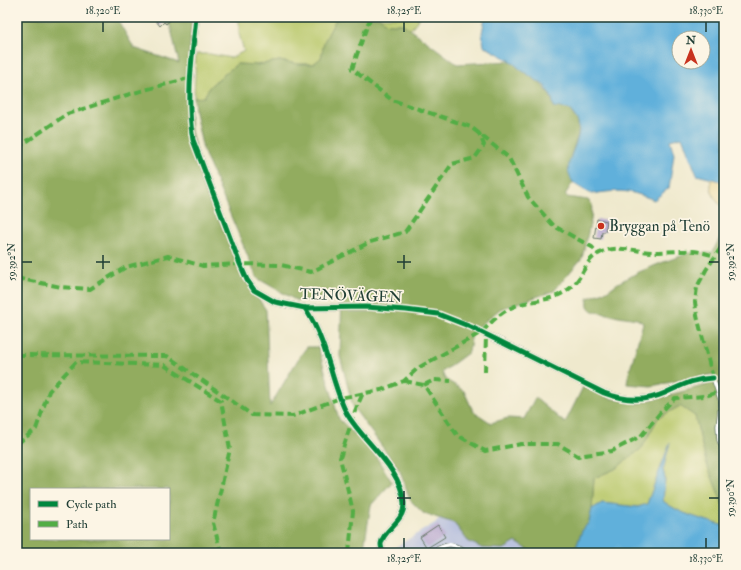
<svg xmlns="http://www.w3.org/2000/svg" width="741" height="570" font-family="'IM FELL Double Pica',serif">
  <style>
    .industrial { fill: #bbc3de }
    .green { fill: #b8c86a; stroke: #6c824f }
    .forest { fill: #92ac5e; stroke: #587449; fill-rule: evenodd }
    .sand { fill: #eeda9e; stroke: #868c69 }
    .water { fill: #60b0db; stroke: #407688; fill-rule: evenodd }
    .building { fill: #b5a6d0 }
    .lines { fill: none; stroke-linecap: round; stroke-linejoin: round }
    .lane-casing { stroke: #68796a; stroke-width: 5 }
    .street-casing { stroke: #68796a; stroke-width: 8 }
    .lane { stroke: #fff; stroke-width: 3.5 }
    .street { stroke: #fff; stroke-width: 7 }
    .quiet { stroke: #52ad45; stroke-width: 4; stroke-dasharray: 8 4; stroke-linecap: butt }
    .cycleway-casing { stroke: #fcf5e5; stroke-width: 8 }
    .cycleway { stroke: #00873e; stroke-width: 5 }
    .ticks { fill: none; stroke: #1f3d34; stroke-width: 1.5 }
    .poi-dot { fill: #c8321e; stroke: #fcf5e5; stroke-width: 1.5 }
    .labels { text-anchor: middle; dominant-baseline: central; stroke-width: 3.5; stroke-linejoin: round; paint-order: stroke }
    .poi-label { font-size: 15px; fill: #1f3d34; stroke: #fcf5e5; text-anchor: start }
    .street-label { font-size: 15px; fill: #1f3d34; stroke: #fcf5e5 }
    .neatline { fill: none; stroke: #1f3d34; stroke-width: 1.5 }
    .ticks-label { font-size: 10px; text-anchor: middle; fill: #1f3d34 }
  </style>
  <rect width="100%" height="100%" fill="#fcf5e5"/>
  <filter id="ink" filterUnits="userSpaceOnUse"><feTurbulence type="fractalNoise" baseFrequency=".025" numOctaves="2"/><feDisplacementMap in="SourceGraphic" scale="8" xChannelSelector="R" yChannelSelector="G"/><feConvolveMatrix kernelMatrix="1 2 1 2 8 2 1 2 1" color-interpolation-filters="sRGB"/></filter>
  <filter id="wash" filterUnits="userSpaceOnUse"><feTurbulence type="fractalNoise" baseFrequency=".012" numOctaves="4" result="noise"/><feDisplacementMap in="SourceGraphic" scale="16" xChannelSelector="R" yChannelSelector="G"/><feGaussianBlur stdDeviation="0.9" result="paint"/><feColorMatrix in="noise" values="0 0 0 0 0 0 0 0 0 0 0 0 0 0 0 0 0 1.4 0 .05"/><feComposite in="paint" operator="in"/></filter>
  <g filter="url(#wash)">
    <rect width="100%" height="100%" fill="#efe9cd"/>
    <polygon class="industrial" points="443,518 454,523 468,541 504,549 516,542 534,553 383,553 389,551"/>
    <g class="green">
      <polygon points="239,17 337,17 324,42 321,59 313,64 299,64 279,61 257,65 237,64 210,86 204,98 194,98 196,54 210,54 231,58 244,51 239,34"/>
      <polygon points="380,17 420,17 410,30 403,24 387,24"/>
      <path d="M680,406l15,10 11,46 18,45v19c-21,-7 -43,-11 -61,-25l2,-22 -2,-9 6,-24 -22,58 -10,3 -35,-4 -10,6 2,-31 21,-9 27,-21 16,-30z"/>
    </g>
    <g class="forest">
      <path d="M17,17h99l18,31 45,15 -9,-38 -4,-1 -8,-7h34l-5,66 4,49 16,58 35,84 24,36 4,96 30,-50 7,-9h11l21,72 34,33 19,30 -21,23 -8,48h-346zM31,489h138v50h-138z"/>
      <path d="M337,17h43l7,7h16l54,40 54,-3c17,16 38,22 43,46l15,2 9,13v12l-7,21 -2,18 4,9 -8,13 2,2 21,3 4,4 -1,16 -9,38 -28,33 -54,18 -28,23 -3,20 -27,20 3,7 19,12 9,20 18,12 17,-5 16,1 11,-21 30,25 18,-36 30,12 25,4 69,-18 8,-11 -64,12 -24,-2 1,-7 15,-54 -6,-4 -42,-7c-7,-3 -8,-6 -7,-14l19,-7 11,-8 21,-11 22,-9 31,-11 20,1 12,-23v277l-18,-45 -11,-46 -15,-10 -22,12 -16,30 -27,21 -21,9 -2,31 -3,13 -7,9 -8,22h-40l-18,-11 -12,7 -22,-1 -14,-7 -14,-18 -31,-10 -13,-13 -10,-29 -47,-64 -13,-51 2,-60 -45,5 -40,-23 -54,-128 -8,-38 -1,-14 10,-1 6,-11 27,-22 20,1 22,-4 20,3h14l8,-6 3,-16z"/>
    </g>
    <path class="sand" d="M711,178l13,4v24h-3c-8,-9 -11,-15 -10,-28z"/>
    <g class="water">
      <path d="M485,17h239v165l-27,-7 -15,-38 -12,3 4,14 -5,34 -15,12c-27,-11 -35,-10 -63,-6 -5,-4 -14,-7 -18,-12 -15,-18 12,-42 5,-60 -2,-5 -6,-9 -9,-13l-15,-2 -2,-9 -7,-12 -24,-16 -10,-9 -27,-15 -2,-13zM679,38h24v24h-24z"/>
      <path d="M670,442l-7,28 2,8 -2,23c18,14 40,18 61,25v27h-150l8,-22 7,-9 3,-13 10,-6 36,4 9,-3z"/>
    </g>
    <g id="blocks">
      <g class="building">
        <polygon points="159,17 174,17 166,24 164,22 160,26 156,21"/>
        <polygon points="597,219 607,221 605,232 602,232 601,239 594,238"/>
        <polygon points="438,525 445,537 427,548 420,537"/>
      </g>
    </g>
  </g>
  <g filter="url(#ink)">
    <use href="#blocks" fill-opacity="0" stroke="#68796a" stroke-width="1"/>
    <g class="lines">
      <defs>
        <g id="lane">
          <polyline points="713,378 721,402 718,426 719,440 724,453"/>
          <path d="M433,551c25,-14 20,-1 42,2"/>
          <polyline points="427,553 433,551 435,553"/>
        </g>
        <g id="street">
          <path d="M196,17c-4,41 -10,81 -3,123l47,124 7,16 7,10 21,12 30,6 61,-1 40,3 32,4 33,13 133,66c21,8 41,9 61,0 18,-8 27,-14 48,-15"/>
          <path d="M305,308c14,21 21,45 28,69 4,13 8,26 14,37 17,29 54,53 57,89 1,19 -21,26 -23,41 0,3 1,6 2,9"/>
        </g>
      </defs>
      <use href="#lane" class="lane-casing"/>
      <use href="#street" class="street-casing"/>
      <use href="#lane" class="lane"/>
      <use href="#street" class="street"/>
      <g class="quiet">
        <polyline points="371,17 367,26 352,69 392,100 471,127 509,158 528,197 554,226 592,247 598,254"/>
        <polyline points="17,148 67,114 130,94 189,78"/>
        <polyline points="17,276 21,279 61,287 90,289 126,267 168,256 203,266 240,264 281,265 311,272 370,242 405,232 452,164 475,158 484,145 479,133"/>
        <path d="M17,355l150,1 85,59 41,1 47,-18 41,-8 23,-9 14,-13 64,-36c10,-11 23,-24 39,-28 13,-4 25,-3 38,-9 6,-3 13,-7 17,-13 8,-9 10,-22 22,-28 16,-10 36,-3 54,-2 11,0 22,-1 33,-1 10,-1 20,2 30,5"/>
        <polyline points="485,372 486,335"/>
        <polyline points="713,378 697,316 695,302 697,287 706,270 724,243"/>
        <polyline points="404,381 424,385 457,435 485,451 521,444 558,444 578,456 612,451 641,436 660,413 675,398 705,396 719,392 724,394"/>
        <polyline points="424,385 434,380 451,381"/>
        <polyline points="17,444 36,429 49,391 76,362 164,365 221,401 230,449 213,523 221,552 222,553"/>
        <polyline points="349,553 353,511 340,458 355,411 363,393"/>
      </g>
      <defs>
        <g id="cycleway">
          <path d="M196,17c-4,41 -10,81 -3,123l47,124 7,16 7,10 21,12 30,6 61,-1 40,3 32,4 33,13 133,66c21,8 41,9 61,0 18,-8 27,-14 48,-15"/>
          <path d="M305,308c14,21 21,45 28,69 4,13 8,26 14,37 17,29 54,53 57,89 1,19 -21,26 -23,41 0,3 1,6 2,9"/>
        </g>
      </defs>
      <use href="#cycleway" class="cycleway-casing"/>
      <use href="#cycleway" class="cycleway"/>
    </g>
  </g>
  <path class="ticks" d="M103,22v10M404,22v10M706,22v10M103,255v14M404,255v14M22,262h10M96,262h14M397,262h14M709,262h10M404,491v14M397,498h14M709,498h10M404,538v10M706,538v10"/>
  <circle class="poi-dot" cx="601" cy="226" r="4"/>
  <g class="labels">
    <g class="poi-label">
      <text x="609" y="226">Bryggan på Tenö</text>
    </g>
    <g class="street-label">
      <text transform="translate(351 296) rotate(2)">TENÖVÄGEN</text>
    </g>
  </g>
  <rect width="741" height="570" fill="none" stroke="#fcf5e5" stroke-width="44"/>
  <rect x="30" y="488" width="140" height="52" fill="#fcf5e5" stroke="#a4ab9e"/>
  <rect x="38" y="501" width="20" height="6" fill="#00873e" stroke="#a4ab9e"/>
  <text x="66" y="508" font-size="12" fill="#1f3d34">Cycle path</text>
  <rect x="38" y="521" width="20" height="6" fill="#52ad45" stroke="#a4ab9e"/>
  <text x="66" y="528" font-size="12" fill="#1f3d34">Path</text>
  <g transform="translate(691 50)"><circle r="19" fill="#fcf5e5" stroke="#a4ab9e"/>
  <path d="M0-3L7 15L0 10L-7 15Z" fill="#c8321e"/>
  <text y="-6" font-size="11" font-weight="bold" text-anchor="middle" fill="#1f3d34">N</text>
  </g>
  <rect x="22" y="22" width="697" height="526" class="neatline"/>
  <g class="ticks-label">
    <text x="103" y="14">18.320°E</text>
    <text x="404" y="14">18.325°E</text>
    <text x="706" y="14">18.330°E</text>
    <text transform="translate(11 262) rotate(-90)" y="4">59.392°N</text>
    <text transform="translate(730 262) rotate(-90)" y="4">59.392°N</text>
    <text transform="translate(730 498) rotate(-90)" y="4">59.390°N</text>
    <text x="404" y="562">18.325°E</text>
    <text x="706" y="562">18.330°E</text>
  </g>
</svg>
